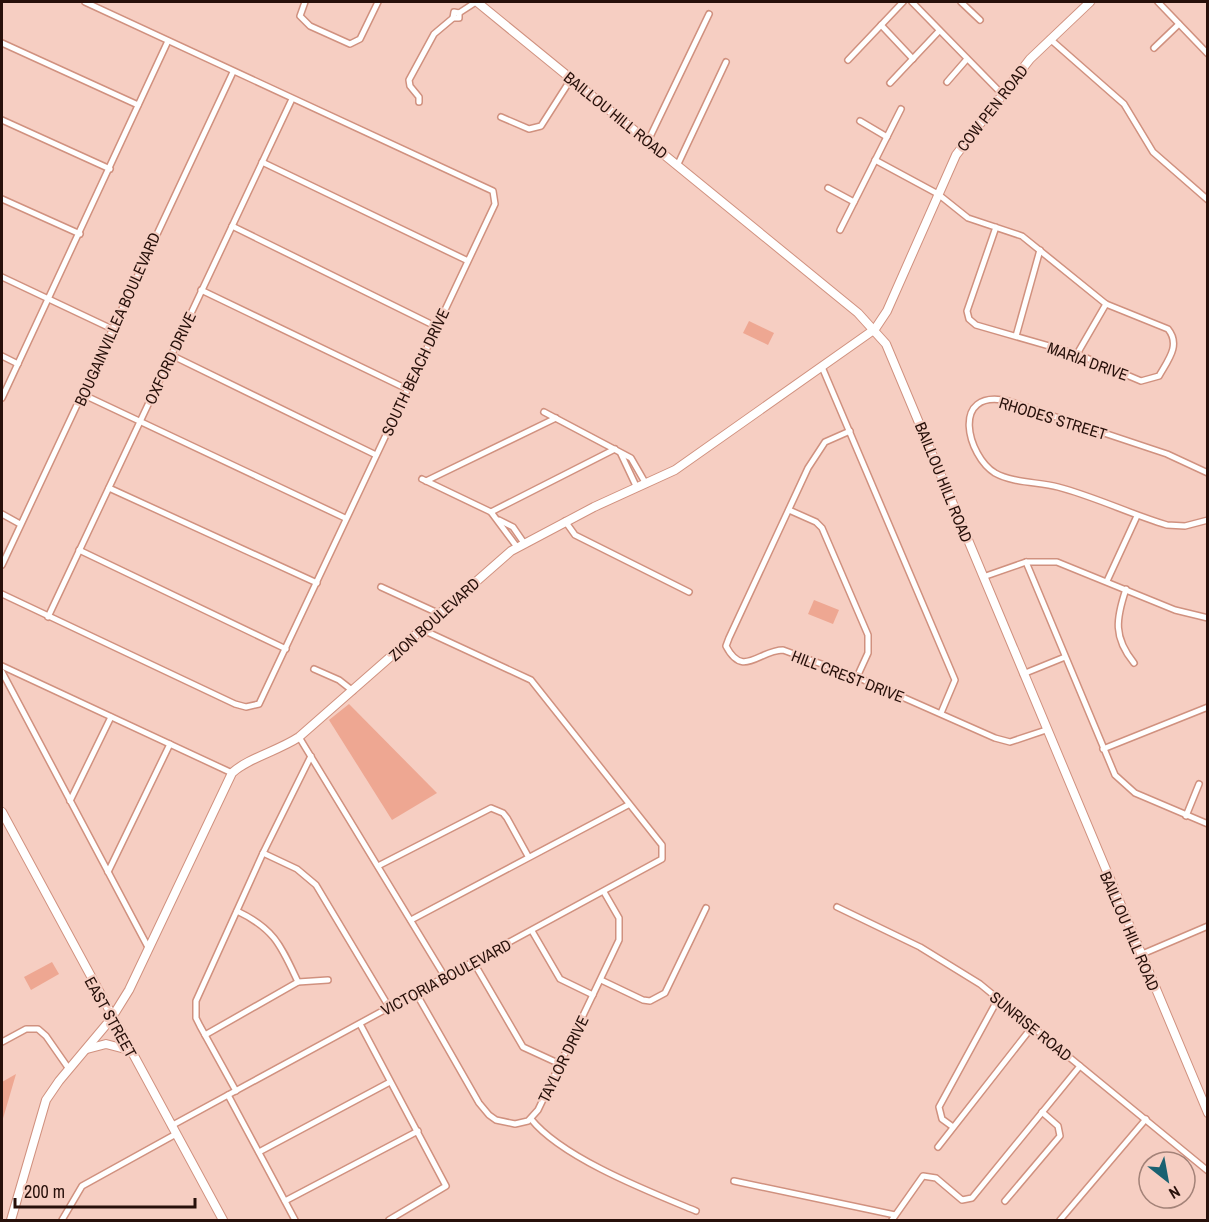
<svg xmlns="http://www.w3.org/2000/svg" width="1209" height="1222" font-family="'Archivo Narrow',sans-serif">
  <style>
    .green { fill: #eea792 }
    .lines { fill: none; stroke-linecap: round; stroke-linejoin: round }
    .minor-casing { stroke: #d0917f; stroke-width: 8 }
    .secondary-casing { stroke: #d0917f; stroke-width: 10 }
    .minor { stroke: #fff; stroke-width: 5 }
    .secondary { stroke: #fff; stroke-width: 8 }
    .labels { text-anchor: middle; dominant-baseline: central; stroke-width: 4.5; stroke-linejoin: round; paint-order: stroke }
    .street-label { font-size: 16px; fill: #27100a; stroke: #f6cec2 }
  </style>
  <rect width="100%" height="100%" fill="#f6cec2"/>
  <g class="green">
    <polygon points="749,321 774,333 768,345 743,333"/>
    <polygon points="814,600 839,610 833,624 808,614"/>
    <polygon points="349,704 437,793 392,820 329,720"/>
    <polygon points="52,962 59,974 31,990 24,977"/>
    <polygon points="16,1074 2,1122 2,1082"/>
  </g>
  <g class="lines">
    <defs>
      <g id="minor">
        <polyline points="305,2 300,16 310,26 350,44 360,39 378,2"/>
        <polyline points="912,2 1002,94"/>
        <polyline points="961,2 980,20"/>
        <polyline points="1158,2 1208,54"/>
        <polyline points="453,18 454,12 459,13 476,2"/>
        <polyline points="881,25 913,59"/>
        <polyline points="1050,39 1124,104 1153,152 1208,200"/>
        <polyline points="2,43 138,105"/>
        <polyline points="1154,48 1179,24"/>
        <polyline points="848,60 903,2"/>
        <polyline points="947,82 967,59"/>
        <polyline points="890,83 939,31"/>
        <polyline points="419,102 419,97 410,86 409,80 434,34 453,18 459,18 459,13"/>
        <polyline points="501,117 529,129 541,126 571,79"/>
        <polyline points="2,120 110,169"/>
        <polyline points="860,121 887,137"/>
        <polyline points="648,141 709,14"/>
        <path d="M875,160l63,34 30,24 54,18 84,68 62,25c13,16 0,31 -9,47l-18,5 -64,-27 -101,-29 -7,-6 -2,-8 29,-84"/>
        <polyline points="262,162 466,260"/>
        <polyline points="677,166 726,62"/>
        <polyline points="828,188 854,202"/>
        <polyline points="2,199 80,234"/>
        <polyline points="232,226 437,327"/>
        <polyline points="840,230 901,109"/>
        <polyline points="2,277 110,328"/>
        <polyline points="201,290 407,389"/>
        <polyline points="1016,336 1040,250"/>
        <polyline points="1077,354 1106,304"/>
        <polyline points="171,355 376,455"/>
        <polyline points="2,356 18,364"/>
        <polyline points="822,367 955,680 941,713"/>
        <polyline points="84,395 345,518"/>
        <polyline points="2,398 168,41"/>
        <polyline points="544,412 631,458 646,484"/>
        <path d="M850,431l-25,11 -17,26 -79,170 -3,8c17,33 33,4 57,4l74,27 138,61 15,4 36,-12"/>
        <polyline points="621,454 637,488"/>
        <path d="M1208,473l-41,-19 -159,-53c-59,-13 -40,56 -13,72 18,10 44,9 63,14 38,10 72,27 109,38l18,1 23,-6"/>
        <polyline points="422,479 491,512 517,547"/>
        <polyline points="426,481 556,418"/>
        <polyline points="109,488 317,583"/>
        <polyline points="789,510 816,522 822,528 868,635 868,653 857,677"/>
        <polyline points="491,512 615,449"/>
        <polyline points="2,514 20,524"/>
        <polyline points="499,520 513,527 524,543"/>
        <polyline points="565,521 575,535 689,592"/>
        <polyline points="79,550 286,649"/>
        <polyline points="1026,562 1115,775 1135,793 1208,824"/>
        <polyline points="2,565 233,72"/>
        <polyline points="983,577 1026,562 1057,562 1175,610 1208,618"/>
        <polyline points="1107,581 1137,516"/>
        <polyline points="381,587 440,614"/>
        <path d="M1126,589c-10,30 -13,48 8,74"/>
        <polyline points="2,594 235,704 246,707 259,704 495,204 493,191 85,2"/>
        <polyline points="48,617 292,99"/>
        <polyline points="2,666 232,773"/>
        <polyline points="314,669 339,680 353,691"/>
        <polyline points="2,672 149,949"/>
        <polyline points="1023,674 1065,657"/>
        <polyline points="299,737 445,977"/>
        <polyline points="1103,749 1208,707"/>
        <polyline points="70,801 111,717"/>
        <polyline points="1186,816 1199,784"/>
        <polyline points="263,853 297,869 316,885 389,1007"/>
        <polyline points="378,866 491,808 503,813 507,818 528,856"/>
        <polyline points="108,872 170,744"/>
        <polyline points="837,907 920,947 980,984 1208,1171"/>
        <polyline points="411,920 628,805"/>
        <polyline points="532,931 560,979 593,995"/>
        <polyline points="1140,955 1208,926"/>
        <polyline points="474,963 523,1047 560,1064"/>
        <polyline points="601,980 643,1000 650,1001 665,993 706,908"/>
        <polyline points="298,982 328,980"/>
        <polyline points="416,993 479,1103 489,1115 496,1120 515,1124 528,1121 538,1110 619,940 619,918 604,892"/>
        <polyline points="360,1024 446,1186 389,1220"/>
        <path d="M205,1035l93,-53c-17,-36 -23,-53 -61,-71"/>
        <polyline points="2,1042 26,1029 38,1029 46,1036 69,1069"/>
        <polyline points="236,1091 200,1026 196,1018 196,1001 263,853 311,756"/>
        <polyline points="228,1095 295,1220"/>
        <path d="M531,1119c31,39 119,73 165,92"/>
        <polyline points="171,1126 662,859 662,845 531,680 423,630"/>
        <polyline points="953,1127 942,1119 939,1107 998,999"/>
        <polyline points="938,1147 1032,1027"/>
        <polyline points="259,1152 390,1082"/>
        <polyline points="734,1181 895,1215"/>
        <polyline points="285,1201 418,1131"/>
        <polyline points="1005,1201 1060,1136 1058,1126 1042,1112"/>
        <polyline points="62,1220 82,1186 176,1134"/>
        <polyline points="892,1220 923,1176 936,1178 962,1200 972,1198 1080,1066"/>
        <polyline points="1060,1220 1146,1119"/>
      </g>
      <g id="secondary">
        <polyline points="477,2 858,313 886,344 1208,1113"/>
        <polyline points="2,812 223,1220"/>
        <polyline points="87,1049 106,1044 129,1050"/>
        <path d="M11,1220l35,-120 13,-19 52,-62 18,-29 103,-217c16,-15 46,-22 67,-36l212,-186 83,-44 81,-37 200,-141 12,-18 69,-156 74,-96 60,-57"/>
      </g>
    </defs>
    <use href="#minor" class="minor-casing"/>
    <use href="#secondary" class="secondary-casing"/>
    <use href="#minor" class="minor"/>
    <use href="#secondary" class="secondary"/>
  </g>
  <g class="labels">
    <g class="street-label">
      <text transform="translate(992 108) rotate(-52)">COW PEN ROAD</text>
      <text transform="translate(616 115) rotate(39)">BAILLOU HILL ROAD</text>
      <text transform="translate(117 319) rotate(-66)">BOUGAINVILLEA BOULEVARD</text>
      <text transform="translate(170 358) rotate(-65)">OXFORD DRIVE</text>
      <text transform="translate(1088 361) rotate(20)">MARIA DRIVE</text>
      <text transform="translate(415 372) rotate(-65)">SOUTH BEACH DRIVE</text>
      <text transform="translate(1053 418) rotate(17)">RHODES STREET</text>
      <text transform="translate(944 482) rotate(68)">BAILLOU HILL ROAD</text>
      <text transform="translate(434 619) rotate(-42)">ZION BOULEVARD</text>
      <text transform="translate(848 676) rotate(21)">HILL CREST DRIVE</text>
      <text transform="translate(1130 931) rotate(67)">BAILLOU HILL ROAD</text>
      <text transform="translate(446 977) rotate(-28)">VICTORIA BOULEVARD</text>
      <text transform="translate(111 1017) rotate(61)">EAST STREET</text>
      <text transform="translate(1031 1026) rotate(39)">SUNRISE ROAD</text>
      <text transform="translate(563 1059) rotate(-64)">TAYLOR DRIVE</text>
    </g>
  </g>
  <rect width="1209" height="1222" fill="none" stroke="#27100a" stroke-width="6"/>
  <g transform="translate(1167 1180) rotate(149)"><circle r="28" fill="#f6cec2" stroke="#a38278" stroke-width="1.5"/>
  <path d="M0-4.5L10 22L0 15L-10 22Z" fill="#1a6171"/>
  <text y="-9" font-size="16" font-weight="bold" text-anchor="middle" fill="#27100a">N</text>
  </g>
  <path d="M15 1198v9h180v-9" fill="none" stroke="#27100a" stroke-width="3"/>
  <text x="24" y="1198" font-size="18" fill="#27100a" stroke="#f6cec2" stroke-width="4.5" paint-order="stroke">200 m</text>
</svg>
